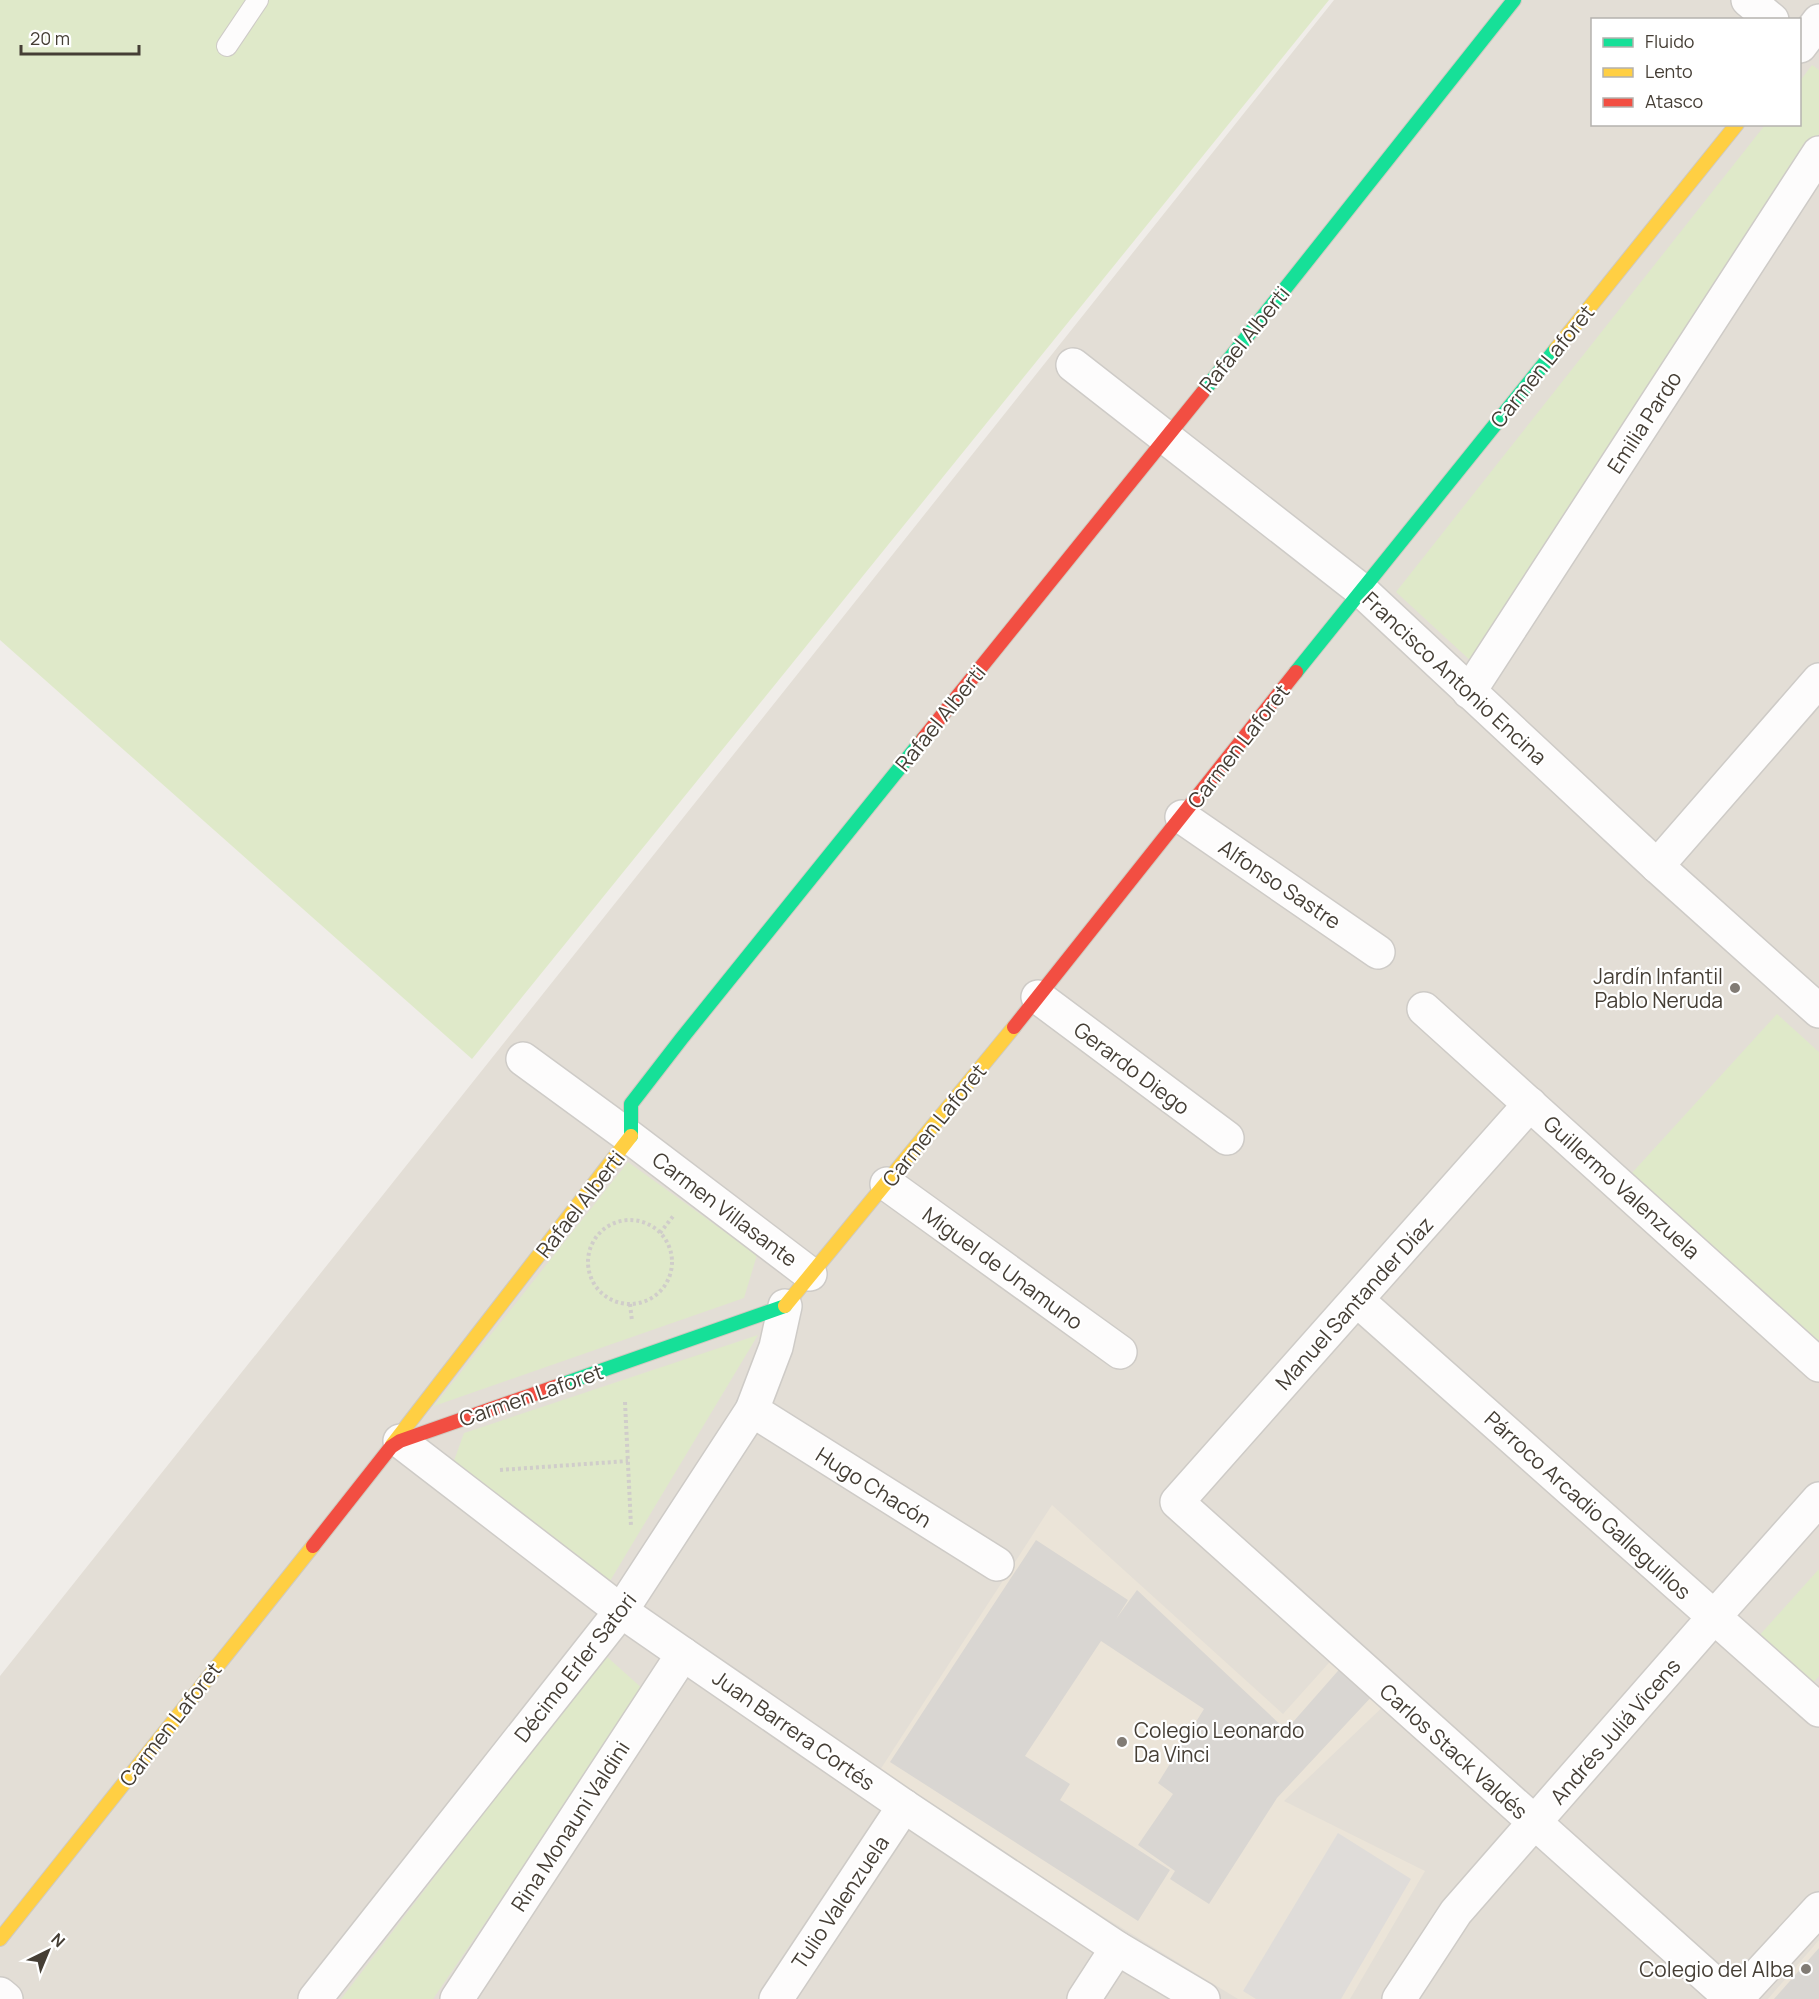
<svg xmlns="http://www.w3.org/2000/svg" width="1819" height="1999" font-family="Manrope,sans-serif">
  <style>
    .residential { fill: #e3ded6; fill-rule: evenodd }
    .education { fill: #ebe4d8 }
    .green { fill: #dfe9c9 }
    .parking { fill: #dfdcd9 }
    .building { fill: #d9d6d2 }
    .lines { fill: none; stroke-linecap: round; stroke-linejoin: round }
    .lane-casing { stroke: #cecbc7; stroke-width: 22 }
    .street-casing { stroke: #cecbc7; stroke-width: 36 }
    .fast-casing { stroke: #cfcac0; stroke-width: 16 }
    .slow-casing { stroke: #cfcac0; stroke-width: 16 }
    .jam-casing { stroke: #cfcac0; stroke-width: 16 }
    .path { stroke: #d0cdca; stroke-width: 4; stroke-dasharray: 3 3; stroke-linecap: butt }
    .lane { stroke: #fdfcfc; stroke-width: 20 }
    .street { stroke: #fdfcfc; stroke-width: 33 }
    .fast { stroke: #16e098; stroke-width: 14 }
    .slow { stroke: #ffcf43; stroke-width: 14 }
    .jam { stroke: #f24e42; stroke-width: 14 }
    .poi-dot { fill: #817b74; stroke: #fff; stroke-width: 2 }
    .labels { text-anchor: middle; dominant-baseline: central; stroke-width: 4.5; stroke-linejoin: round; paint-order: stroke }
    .street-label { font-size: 21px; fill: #453e35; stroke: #fff }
    .poi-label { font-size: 21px; fill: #453e35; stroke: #fff; text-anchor: end }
  </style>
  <rect width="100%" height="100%" fill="#f0ede9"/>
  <path class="residential" d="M1334,0h485v1999h-1819v-323zM1592,20h208v104h-208z"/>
  <g class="education">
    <polygon points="1052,1505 1283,1714 1336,1655 1390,1700 1284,1801 1425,1871 1350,1999 1238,1999 1104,1917 880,1770"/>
    <polygon points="1819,1940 1819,1999 1768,1999"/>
  </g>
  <g class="green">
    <polygon points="0,0 1329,0 472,1059 0,640"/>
    <polygon points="1812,65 1819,70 1819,134 1472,662 1396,592 1765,125 1800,124 1800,81"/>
    <polygon points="1777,1014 1819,1052 1819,1341 1631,1174"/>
    <polygon points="628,1162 757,1255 744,1298 434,1406"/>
    <polygon points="758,1335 610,1581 451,1469 464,1433"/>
    <polygon points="1819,1569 1819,1676 1811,1685 1757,1638"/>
    <polygon points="605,1655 644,1690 433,1999 341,1999"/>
  </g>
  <polygon class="parking" points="1338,1833 1411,1879 1341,1999 1256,1999 1243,1991"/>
  <g class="building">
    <polygon points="1036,1540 1128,1600 1116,1619 1137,1590 1286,1730 1344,1664 1375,1693 1277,1798 1209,1904 1170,1879 1175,1871 1138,1845 1173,1794 1158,1783 1204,1709 1101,1641 1025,1756 1070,1784 1060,1800 1170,1870 1138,1921 890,1762"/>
    <polygon points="1819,1948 1819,1999 1774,1999"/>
  </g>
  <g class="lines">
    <defs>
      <polyline id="lane" points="227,46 258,0"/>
      <g id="street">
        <polyline points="1748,0 1772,20"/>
        <polyline points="1800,46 1819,21"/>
        <polyline points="1073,365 1361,590 1657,866 1819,1011"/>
        <polyline points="1469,692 1819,153"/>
        <polyline points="1182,817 1378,952"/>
        <polyline points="1657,866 1819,680"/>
        <polyline points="1038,997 1227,1138"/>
        <polyline points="1424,1009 1819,1365"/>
        <polyline points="523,1059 631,1138 810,1274"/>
        <polyline points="1530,1104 1177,1502 1732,1999"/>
        <polyline points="887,1184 1120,1352"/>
        <polyline points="1357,1300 1819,1710"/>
        <polyline points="752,1410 997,1564"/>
        <polyline points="400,1441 621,1611 683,1654 904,1806 1117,1948 1203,1999"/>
        <polyline points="0,1994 6,1999"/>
        <polyline points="315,1999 621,1611 752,1410 776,1347 785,1306"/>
        <polyline points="457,1999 683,1654"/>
        <polyline points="776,1999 904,1806"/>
        <polyline points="1084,1999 1117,1948"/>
        <polyline points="1399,1999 1456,1912 1714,1617 1819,1499"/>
        <polyline points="1736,1999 1819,1909"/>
      </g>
      <g id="fast">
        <polyline points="1203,392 1514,0"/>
        <polyline points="1296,672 1556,349"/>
        <polyline points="631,1136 631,1104 682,1038 923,739"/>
        <polyline points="563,1384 785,1306"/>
      </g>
      <g id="slow">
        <polyline points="1556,349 1737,124"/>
        <polyline points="785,1306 1014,1027"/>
        <polyline points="392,1445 631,1136"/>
        <polyline points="0,1939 313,1546"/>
      </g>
      <g id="jam">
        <polyline points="923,739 1203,392"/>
        <polyline points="1014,1027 1296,672"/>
        <polyline points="313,1546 391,1447 400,1441 563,1384"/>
      </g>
    </defs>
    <use href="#lane" class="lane-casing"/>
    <use href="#street" class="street-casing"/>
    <use href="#fast" class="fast-casing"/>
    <use href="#slow" class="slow-casing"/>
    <use href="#jam" class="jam-casing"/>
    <g class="path">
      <circle cx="630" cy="1262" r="42"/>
      <polyline points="660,1233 674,1215"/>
      <polyline points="630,1304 632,1321"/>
      <polyline points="625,1402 631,1526"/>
      <polyline points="500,1470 628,1461"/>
    </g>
    <use href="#lane" class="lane"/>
    <use href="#street" class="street"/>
    <use href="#fast" class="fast"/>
    <use href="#slow" class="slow"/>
    <use href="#jam" class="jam"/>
  </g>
  <g class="poi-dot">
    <circle cx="1735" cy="988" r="6"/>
    <circle cx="1122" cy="1742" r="6"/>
    <circle cx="1806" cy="1969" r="6"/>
  </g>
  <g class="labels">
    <g class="street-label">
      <text transform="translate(1244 339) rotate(-51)">Rafael Alberti</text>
      <text transform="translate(1542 366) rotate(-51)">Carmen Laforet</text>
      <text transform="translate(1644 422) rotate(-57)">Emilia Pardo</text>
      <text transform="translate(1455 678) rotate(43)">Francisco Antonio Encina</text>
      <text transform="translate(940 718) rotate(-51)">Rafael Alberti</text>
      <text transform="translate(1238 746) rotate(-52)">Carmen Laforet</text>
      <text transform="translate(1280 884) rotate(34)">Alfonso Sastre</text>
      <text transform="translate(1132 1068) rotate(37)">Gerardo Diego</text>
      <text transform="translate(934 1125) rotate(-51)">Carmen Laforet</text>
      <text transform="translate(1622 1187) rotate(42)">Guillermo Valenzuela</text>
      <text transform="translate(580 1204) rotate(-52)">Rafael Alberti</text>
      <text transform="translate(725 1209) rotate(37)">Carmen Villasante</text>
      <text transform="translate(1003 1268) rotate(36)">Miguel de Unamuno</text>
      <text transform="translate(1354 1303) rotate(-48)">Manuel Santander Díaz</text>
      <text transform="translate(531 1395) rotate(-19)">Carmen Laforet</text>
      <text transform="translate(874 1487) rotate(32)">Hugo Chacón</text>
      <text transform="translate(1588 1505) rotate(42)">Párroco Arcadio Galleguillos</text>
      <text transform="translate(575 1667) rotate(-52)">Décimo Erler Satori</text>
      <text transform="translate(170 1724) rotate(-52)">Carmen Laforet</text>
      <text transform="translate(794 1730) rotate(35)">Juan Barrera Cortés</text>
      <text transform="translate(1615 1731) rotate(-49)">Andrés Juliá Vicens</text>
      <text transform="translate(1454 1751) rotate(42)">Carlos Stack Valdés</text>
      <text transform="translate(570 1826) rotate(-57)">Rina Monauni Valdini</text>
      <text transform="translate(840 1902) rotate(-56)">Tulio Valenzuela</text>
    </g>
    <g class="poi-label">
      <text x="1723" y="976">Jardín Infantil<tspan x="1723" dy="24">Pablo Neruda</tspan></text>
      <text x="1134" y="1730" text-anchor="start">Colegio Leonardo<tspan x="1134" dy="24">Da Vinci</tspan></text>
      <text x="1794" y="1969">Colegio del Alba</text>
    </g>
  </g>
  <rect x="1591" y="18" width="210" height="108" fill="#ffffff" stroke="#b5b2ae" stroke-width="1.5"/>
  <rect x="1603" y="38" width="30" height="9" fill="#16e098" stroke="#b5b2ae" stroke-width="1.5"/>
  <text x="1645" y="48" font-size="18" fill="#453e35">Fluido</text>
  <rect x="1603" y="68" width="30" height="9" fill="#ffcf43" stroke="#b5b2ae" stroke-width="1.5"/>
  <text x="1645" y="78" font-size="18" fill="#453e35">Lento</text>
  <rect x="1603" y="98" width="30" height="9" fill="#f24e42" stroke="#b5b2ae" stroke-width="1.5"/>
  <text x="1645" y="108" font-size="18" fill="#453e35">Atasco</text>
  <g transform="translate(48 1951) rotate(43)" stroke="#ffffff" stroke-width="4.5" paint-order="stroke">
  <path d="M0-4.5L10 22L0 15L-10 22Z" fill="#453e35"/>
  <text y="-9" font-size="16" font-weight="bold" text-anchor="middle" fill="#453e35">N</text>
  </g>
  <path d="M21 45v9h118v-9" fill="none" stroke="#453e35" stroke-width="3"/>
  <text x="30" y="45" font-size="18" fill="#453e35" stroke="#ffffff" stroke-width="4.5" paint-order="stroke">20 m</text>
</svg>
